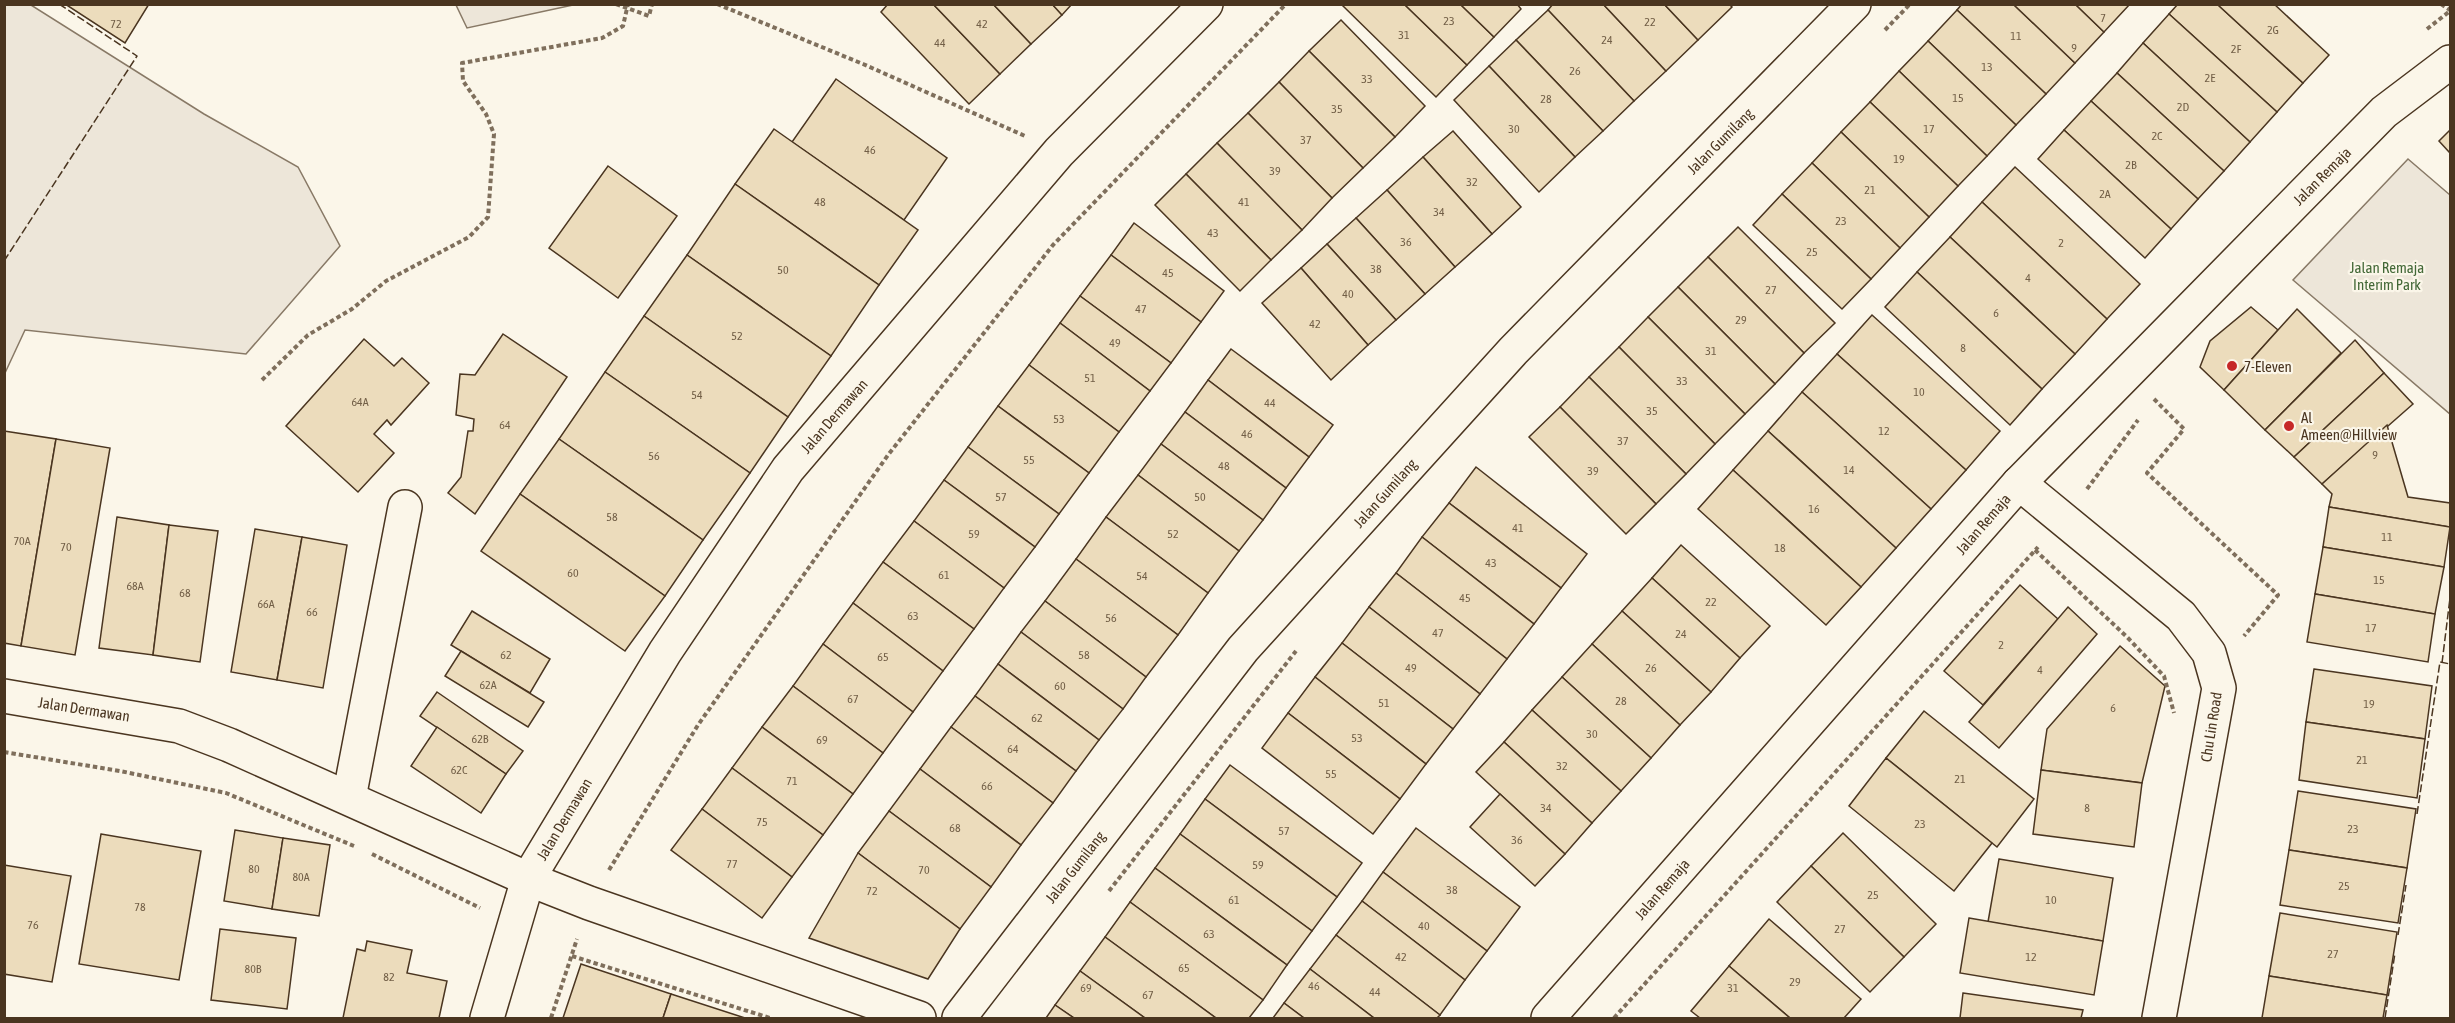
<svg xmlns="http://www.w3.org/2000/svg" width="2455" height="1023" font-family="'Asap Condensed',sans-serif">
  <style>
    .green { fill: #ede6d9; stroke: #887966; stroke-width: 1.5 }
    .building { fill: #ecdcbc; stroke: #4a3520; stroke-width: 1.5 }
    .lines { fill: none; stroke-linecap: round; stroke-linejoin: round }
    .minor-casing { stroke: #4a3520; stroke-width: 36 }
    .path { stroke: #7f6f5c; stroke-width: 4; stroke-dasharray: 4.5 3; stroke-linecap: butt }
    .minor { stroke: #fbf6e9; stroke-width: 33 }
    .fence { stroke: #4a3520; stroke-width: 1.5; stroke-dasharray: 8 3; stroke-linecap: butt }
    .poi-dot { fill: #c62828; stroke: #fbf6e9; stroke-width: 2 }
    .labels { text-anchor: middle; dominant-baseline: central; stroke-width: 4.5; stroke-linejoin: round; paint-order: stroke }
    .number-label { font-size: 12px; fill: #725f47 }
    .street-label { font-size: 15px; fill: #4a3520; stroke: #fbf6e9 }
    .park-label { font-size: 15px; fill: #436837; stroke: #fbf6e9 }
    .poi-label { font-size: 15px; fill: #4a3520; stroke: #fbf6e9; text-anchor: start }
  </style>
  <rect width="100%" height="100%" fill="#fbf6e9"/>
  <g class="green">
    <polygon points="5,4 31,5 204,114 298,167 340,246 246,354 25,330 5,373"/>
    <polygon points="456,5 573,5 467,28"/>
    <polygon points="2408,159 2450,195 2450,414 2293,280"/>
  </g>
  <g class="building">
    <polygon points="65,4 149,4 125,43"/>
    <polygon points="888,4 933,4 1000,74 969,104 881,12"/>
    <polygon points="933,4 993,4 1031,44 1000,74"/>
    <polygon points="993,4 1052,4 1062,15 1031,44"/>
    <polygon points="1052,4 1072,4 1062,15"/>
    <polygon points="1341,4 1404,4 1467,65 1436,97"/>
    <polygon points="1404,4 1460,4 1494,37 1467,65"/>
    <polygon points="1460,4 1517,4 1521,9 1494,37"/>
    <polygon points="1553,4 1603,4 1666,71 1634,101 1548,10"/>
    <polygon points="1603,4 1664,4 1698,40 1666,71"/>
    <polygon points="1664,4 1729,4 1732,7 1698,40"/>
    <polygon points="1962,4 2013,4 2075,63 2046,94 1957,10"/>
    <polygon points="2013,4 2075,4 2104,32 2075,63"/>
    <polygon points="2075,4 2130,4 2104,32"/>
    <polygon points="2178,4 2217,4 2303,83 2277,112 2169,14"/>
    <polygon points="2217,4 2274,4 2329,55 2303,83"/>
    <polygon points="1548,10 1634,101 1603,131 1516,40"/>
    <polygon points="1957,10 2046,94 2016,125 1928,41"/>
    <polygon points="2169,14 2277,112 2250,142 2143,43"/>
    <polygon points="1341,20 1425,106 1395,137 1309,51"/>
    <polygon points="1516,40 1603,131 1575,157 1489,66"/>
    <polygon points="1928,41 2016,125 1987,156 1899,71"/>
    <polygon points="2143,43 2250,142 2224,171 2117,73"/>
    <polygon points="1309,51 1395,137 1363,168 1279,82"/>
    <polygon points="1489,66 1575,157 1539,192 1454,100"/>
    <polygon points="1899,71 1987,156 1958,186 1870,102"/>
    <polygon points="2117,73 2224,171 2198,199 2091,101"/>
    <polygon points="836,79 947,158 904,220 792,142"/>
    <polygon points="1279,82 1363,168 1332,198 1248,113"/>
    <polygon points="2091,101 2198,199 2171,229 2064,130"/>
    <polygon points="1870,102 1958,186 1929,217 1841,132"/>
    <polygon points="1248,113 1332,198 1302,230 1217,143"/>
    <polygon points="774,129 918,230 879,285 735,184"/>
    <polygon points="2064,130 2171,229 2145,258 2038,159"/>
    <polygon points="2450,130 2450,153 2439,141"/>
    <polygon points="1453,131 1521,207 1492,234 1423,157"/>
    <polygon points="1841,132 1929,217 1900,248 1812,163"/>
    <polygon points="1217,143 1302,230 1271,260 1186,174"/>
    <polygon points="1423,157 1492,234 1455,267 1387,190"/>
    <polygon points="1812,163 1900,248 1871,279 1782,194"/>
    <polygon points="608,166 677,216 618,298 549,248"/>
    <polygon points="2015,167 2140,284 2107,319 1982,202"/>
    <polygon points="1186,174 1271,260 1240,291 1155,205"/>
    <polygon points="735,184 879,285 831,356 687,255"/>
    <polygon points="1387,190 1455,267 1425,294 1356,218"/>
    <polygon points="1782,194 1871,279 1842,309 1753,225"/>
    <polygon points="1982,202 2107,319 2075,354 1950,237"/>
    <polygon points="1356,218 1425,294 1396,320 1327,244"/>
    <polygon points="1134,223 1224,291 1201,322 1111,255"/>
    <polygon points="1738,227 1835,323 1804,353 1708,257"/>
    <polygon points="1950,237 2075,354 2042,389 1917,272"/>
    <polygon points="1327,244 1396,320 1368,345 1301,268"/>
    <polygon points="687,255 831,356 788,417 644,316"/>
    <polygon points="1111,255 1201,322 1171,363 1080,296"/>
    <polygon points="1708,257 1804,353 1775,384 1678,287"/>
    <polygon points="1301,268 1368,345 1331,380 1262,303"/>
    <polygon points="1917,272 2042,389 2010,425 1885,307"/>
    <polygon points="1678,287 1775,384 1745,414 1648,317"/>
    <polygon points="1080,296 1171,363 1150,391 1060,323"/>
    <polygon points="2251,307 2278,330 2224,390 2200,367 2210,341"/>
    <polygon points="2297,309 2341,353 2265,430 2224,390"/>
    <polygon points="1872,315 2000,431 1966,470 1837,354"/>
    <polygon points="644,316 788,417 750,473 605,372"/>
    <polygon points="1648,317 1745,414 1715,444 1619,347"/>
    <polygon points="1060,323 1150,391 1119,432 1029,365"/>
    <polygon points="503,334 567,377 475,514 448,493 461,477 468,431 473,431 474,419 456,415 460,374 475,375"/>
    <polygon points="364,339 394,366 402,358 429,383 391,425 387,420 374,434 394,453 358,492 286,426"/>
    <polygon points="2355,340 2384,373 2294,457 2265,430"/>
    <polygon points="1619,347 1715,444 1686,474 1589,377"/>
    <polygon points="1231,349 1333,425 1309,457 1208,380"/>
    <polygon points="1837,354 1966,470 1931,509 1802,392"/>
    <polygon points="1029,365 1119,432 1089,473 998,406"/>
    <polygon points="605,372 750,473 703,540 559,439"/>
    <polygon points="2384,373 2413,404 2322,484 2294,457"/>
    <polygon points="1589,377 1686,474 1656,504 1560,407"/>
    <polygon points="1208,380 1309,457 1286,488 1185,412"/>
    <polygon points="1802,392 1931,509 1896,548 1768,431"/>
    <polygon points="998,406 1089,473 1059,514 968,447"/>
    <polygon points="1560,407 1656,504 1626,534 1529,437"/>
    <polygon points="1185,412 1286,488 1263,520 1161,444"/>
    <polygon points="2387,425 2408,497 2450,503 2450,527 2329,507 2332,494 2322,484"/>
    <polygon points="4,431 56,439 21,646 4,643"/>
    <polygon points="1768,431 1896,548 1861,587 1733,470"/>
    <polygon points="56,439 110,448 75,655 21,646"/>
    <polygon points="559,439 703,540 665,596 520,494"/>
    <polygon points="1161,444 1263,520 1239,551 1138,475"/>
    <polygon points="968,447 1059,514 1035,547 944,480"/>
    <polygon points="1476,467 1587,554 1561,588 1449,503"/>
    <polygon points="1733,470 1861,587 1826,625 1698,509"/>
    <polygon points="1138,475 1239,551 1208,593 1106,517"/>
    <polygon points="944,480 1035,547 1004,588 914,521"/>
    <polygon points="520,494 665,596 625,651 481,551"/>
    <polygon points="1449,503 1561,588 1534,624 1422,537"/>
    <polygon points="2329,507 2450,527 2444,567 2323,547"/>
    <polygon points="117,517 169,525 153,655 99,648"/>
    <polygon points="1106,517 1208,593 1178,635 1076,559"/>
    <polygon points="914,521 1004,588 974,629 883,562"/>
    <polygon points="169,525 218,531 200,662 153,655"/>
    <polygon points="255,529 302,537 277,680 231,672"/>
    <polygon points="302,537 347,545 323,688 277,680"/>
    <polygon points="1422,537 1534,624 1507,659 1396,573"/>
    <polygon points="1681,545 1770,626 1740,658 1652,578"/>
    <polygon points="2323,547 2444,567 2435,614 2315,594"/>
    <polygon points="1076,559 1178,635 1146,677 1045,601"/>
    <polygon points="883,562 974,629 943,671 853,603"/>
    <polygon points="1396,573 1507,659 1480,694 1369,607"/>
    <polygon points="1652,578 1740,658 1711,692 1622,611"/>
    <polygon points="2020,585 2058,619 1983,705 1944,671"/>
    <polygon points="2315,594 2435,614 2428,662 2307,642"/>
    <polygon points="1045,601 1146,677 1123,709 1021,632"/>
    <polygon points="853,603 943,671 913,712 823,644"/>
    <polygon points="1369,607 1480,694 1453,729 1342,643"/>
    <polygon points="2068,607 2097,634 1999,748 1969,722"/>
    <polygon points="472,611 550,659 530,693 451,645"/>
    <polygon points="1622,611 1711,692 1680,725 1592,644"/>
    <polygon points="1021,632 1123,709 1099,740 998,664"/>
    <polygon points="1342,643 1453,729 1426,764 1315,677"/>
    <polygon points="823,644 913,712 883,753 793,686"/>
    <polygon points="1592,644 1680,725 1651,758 1562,677"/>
    <polygon points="2120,646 2165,686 2142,783 2041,770 2047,729"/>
    <polygon points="461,651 544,702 528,727 445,676"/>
    <polygon points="998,664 1099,740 1076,771 975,696"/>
    <polygon points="2314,669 2432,686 2425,739 2306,722"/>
    <polygon points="1315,677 1426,764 1400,799 1288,713"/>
    <polygon points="1562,677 1651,758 1621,791 1532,710"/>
    <polygon points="793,686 883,753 853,794 762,727"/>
    <polygon points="437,692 523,751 506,774 420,716"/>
    <polygon points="975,696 1076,771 1053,803 951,727"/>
    <polygon points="1532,710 1621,791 1592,823 1504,742"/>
    <polygon points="1924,711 2034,799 1997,847 1886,758"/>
    <polygon points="1288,713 1400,799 1373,834 1262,748"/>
    <polygon points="2306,722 2425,739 2417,798 2299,780"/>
    <polygon points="437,727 506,774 481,813 411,766"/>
    <polygon points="762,727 853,794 823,835 732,768"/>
    <polygon points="951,727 1053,803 1021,845 920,769"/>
    <polygon points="1504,742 1592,823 1565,854 1476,772"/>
    <polygon points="1886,758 1992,843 1954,891 1849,806"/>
    <polygon points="1230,765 1362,863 1337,897 1205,799"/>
    <polygon points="732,768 823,835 792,877 702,809"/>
    <polygon points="920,769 1021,845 991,887 889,811"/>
    <polygon points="2041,770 2142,783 2134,847 2033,834"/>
    <polygon points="2298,791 2416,809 2407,868 2289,850"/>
    <polygon points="1500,794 1565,854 1535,886 1470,827"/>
    <polygon points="1205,799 1337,897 1312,931 1180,834"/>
    <polygon points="702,809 792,877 762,918 671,850"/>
    <polygon points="889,811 991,887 960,929 858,853"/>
    <polygon points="1416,828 1520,907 1487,951 1383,872"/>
    <polygon points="235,830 283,838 272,909 224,901"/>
    <polygon points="1843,833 1936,924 1904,957 1811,866"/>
    <polygon points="101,834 201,851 179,980 79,964"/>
    <polygon points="1180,834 1312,931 1287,965 1155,868"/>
    <polygon points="283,838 330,845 319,916 272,909"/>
    <polygon points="2289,850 2407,868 2398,923 2280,905"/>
    <polygon points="858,853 960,929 928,979 809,938"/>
    <polygon points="1999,859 2113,878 2103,941 1988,922"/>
    <polygon points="4,865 71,876 52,982 4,974"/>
    <polygon points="1811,866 1904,957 1870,992 1777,902"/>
    <polygon points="1155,868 1287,965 1263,1000 1130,902"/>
    <polygon points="1383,872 1487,951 1465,980 1362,901"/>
    <polygon points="1362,901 1465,980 1440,1015 1336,935"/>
    <polygon points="1130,902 1263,1000 1249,1018 1216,1018 1105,937"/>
    <polygon points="2280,913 2397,932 2387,995 2269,976"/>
    <polygon points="1969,918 2103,941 2094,995 1960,973"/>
    <polygon points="1769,919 1861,999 1844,1018 1790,1018 1729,966"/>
    <polygon points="220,929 296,938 287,1009 211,1000"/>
    <polygon points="1336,935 1440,1015 1437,1018 1374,1018 1310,969"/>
    <polygon points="1105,937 1216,1018 1145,1018 1080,971"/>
    <polygon points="367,941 412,950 407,973 447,981 439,1018 343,1018 357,949 365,951"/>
    <polygon points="581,964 671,994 663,1018 563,1018"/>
    <polygon points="1729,966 1790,1018 1700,1018 1691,1011"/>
    <polygon points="1310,969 1374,1018 1304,1018 1284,1003"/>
    <polygon points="1080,971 1145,1018 1074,1018 1055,1005"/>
    <polygon points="2269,976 2387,995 2383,1018 2262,1018"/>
    <polygon points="1963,993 2083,1010 2081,1018 1960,1018"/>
    <polygon points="671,994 745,1018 663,1018"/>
    <polygon points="1284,1003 1304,1018 1273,1018"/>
    <polygon points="1055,1005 1074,1018 1046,1018"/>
  </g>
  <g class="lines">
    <defs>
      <g id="minor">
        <polyline points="2019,483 2181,616 2209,653 2219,688 2159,1018"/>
        <polyline points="4,696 179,726 229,745 528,879 589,903 919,1018"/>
        <polyline points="349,798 405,507"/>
        <polyline points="487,1018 528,879 665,652 788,469 1059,152 1206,4"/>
        <polyline points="959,1018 1243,649 1513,351 1854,4"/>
        <polyline points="1548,1018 2019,483 2384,112 2450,62"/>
      </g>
    </defs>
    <use href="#minor" class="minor-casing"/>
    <g class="path">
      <polyline points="616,4 649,16 652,4"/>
      <polyline points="717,4 863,64 1025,136"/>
      <polyline points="2441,4 2450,10"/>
      <polyline points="2427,29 2450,11"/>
      <polyline points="1885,30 1910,4"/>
      <polyline points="262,380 308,335 352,309 386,281 469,237 488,217 494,134 486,114 463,81 462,63 602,38 623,26 628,4"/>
      <polyline points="2154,399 2184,429 2147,473 2278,595 2244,636"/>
      <polyline points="2087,489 2138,420"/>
      <polyline points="2035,550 2128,638 2164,676 2174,713"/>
      <polyline points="4,752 120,771 226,793 354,846"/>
      <polyline points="372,854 480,908"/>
      <polyline points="609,870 698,725 888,455 1053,245 1286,4"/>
      <polyline points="1109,891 1296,651"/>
      <polyline points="572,956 770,1018"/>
      <polyline points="551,1018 577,939"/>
      <polyline points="1614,1018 2038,547"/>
    </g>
    <use href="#minor" class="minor"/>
    <g class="fence">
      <polyline points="4,261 137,56 59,4"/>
      <polyline points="2442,663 2450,598"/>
      <polyline points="2417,814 2440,662 2450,664"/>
      <polyline points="2398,935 2406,885"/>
      <polyline points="2385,1018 2395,953"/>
    </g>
  </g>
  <g class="poi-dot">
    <circle cx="2232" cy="366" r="6"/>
    <circle cx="2289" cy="426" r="6"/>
  </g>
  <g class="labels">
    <g class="number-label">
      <text x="2103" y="18">7</text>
      <text x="1449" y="21">23</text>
      <text x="1650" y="22">22</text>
      <text x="116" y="24">72</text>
      <text x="982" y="24">42</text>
      <text x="2273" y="30">2G</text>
      <text x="1404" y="35">31</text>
      <text x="2016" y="36">11</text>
      <text x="1607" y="40">24</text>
      <text x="940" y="43">44</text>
      <text x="2074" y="48">9</text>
      <text x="2236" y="49">2F</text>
      <text x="1987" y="67">13</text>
      <text x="1575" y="71">26</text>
      <text x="2210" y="78">2E</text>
      <text x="1367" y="79">33</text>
      <text x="1958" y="98">15</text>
      <text x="1546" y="99">28</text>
      <text x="2183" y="107">2D</text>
      <text x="1337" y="109">35</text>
      <text x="1514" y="129">30</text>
      <text x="1929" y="129">17</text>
      <text x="2157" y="136">2C</text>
      <text x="1306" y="140">37</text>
      <text x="870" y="150">46</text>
      <text x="1899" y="159">19</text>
      <text x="2131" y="165">2B</text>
      <text x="1275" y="171">39</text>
      <text x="1472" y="182">32</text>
      <text x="1870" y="190">21</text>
      <text x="2105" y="194">2A</text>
      <text x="820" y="202">48</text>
      <text x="1244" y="202">41</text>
      <text x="1439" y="212">34</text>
      <text x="1841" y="221">23</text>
      <text x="1213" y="233">43</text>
      <text x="1406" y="242">36</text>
      <text x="2061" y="243">2</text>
      <text x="1812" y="252">25</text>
      <text x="1376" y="269">38</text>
      <text x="783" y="270">50</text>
      <text x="1168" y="273">45</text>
      <text x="2028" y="278">4</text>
      <text x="1771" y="290">27</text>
      <text x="1348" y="294">40</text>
      <text x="1141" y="309">47</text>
      <text x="1996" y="313">6</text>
      <text x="1741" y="320">29</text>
      <text x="1315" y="324">42</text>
      <text x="737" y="336">52</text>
      <text x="1115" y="343">49</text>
      <text x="1963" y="348">8</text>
      <text x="1711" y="351">31</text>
      <text x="1090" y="378">51</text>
      <text x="1682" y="381">33</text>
      <text x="1919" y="392">10</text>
      <text x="697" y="395">54</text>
      <text x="360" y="402">64A</text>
      <text x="1270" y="403">44</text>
      <text x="1652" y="411">35</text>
      <text x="1059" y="419">53</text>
      <text x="505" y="425">64</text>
      <text x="1884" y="431">12</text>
      <text x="1247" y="434">46</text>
      <text x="1623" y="441">37</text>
      <text x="2375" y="455">9</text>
      <text x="654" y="456">56</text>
      <text x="1029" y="460">55</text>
      <text x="1224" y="466">48</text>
      <text x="1849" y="470">14</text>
      <text x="1593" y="471">39</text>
      <text x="1001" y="497">57</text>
      <text x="1200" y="497">50</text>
      <text x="1814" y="509">16</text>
      <text x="612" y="517">58</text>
      <text x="1518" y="528">41</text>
      <text x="974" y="534">59</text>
      <text x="1173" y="534">52</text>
      <text x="2387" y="537">11</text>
      <text x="22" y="541">70A</text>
      <text x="66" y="547">70</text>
      <text x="1780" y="548">18</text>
      <text x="1491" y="563">43</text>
      <text x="573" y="573">60</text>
      <text x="944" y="575">61</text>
      <text x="1142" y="576">54</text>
      <text x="2379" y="580">15</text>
      <text x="135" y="586">68A</text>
      <text x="185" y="593">68</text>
      <text x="1465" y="598">45</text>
      <text x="1711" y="602">22</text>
      <text x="266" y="604">66A</text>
      <text x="312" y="612">66</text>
      <text x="913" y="616">63</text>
      <text x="1111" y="618">56</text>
      <text x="2371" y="628">17</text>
      <text x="1438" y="633">47</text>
      <text x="1681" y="634">24</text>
      <text x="2001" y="645">2</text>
      <text x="506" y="655">62</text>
      <text x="1084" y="655">58</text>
      <text x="883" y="657">65</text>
      <text x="1411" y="668">49</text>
      <text x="1651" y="668">26</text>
      <text x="2040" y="670">4</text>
      <text x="488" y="685">62A</text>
      <text x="1060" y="686">60</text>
      <text x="853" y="699">67</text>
      <text x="1621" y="701">28</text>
      <text x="1384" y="703">51</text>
      <text x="2369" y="704">19</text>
      <text x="2113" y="708">6</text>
      <text x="1037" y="718">62</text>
      <text x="1592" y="734">30</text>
      <text x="1357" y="738">53</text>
      <text x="480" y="739">62B</text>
      <text x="822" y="740">69</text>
      <text x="1013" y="749">64</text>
      <text x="2362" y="760">21</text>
      <text x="1562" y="766">32</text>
      <text x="459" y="770">62C</text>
      <text x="1331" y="774">55</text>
      <text x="1960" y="779">21</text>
      <text x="792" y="781">71</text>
      <text x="987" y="786">66</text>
      <text x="1546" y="808">34</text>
      <text x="2087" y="808">8</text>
      <text x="762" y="822">75</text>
      <text x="1920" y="824">23</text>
      <text x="955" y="828">68</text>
      <text x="2353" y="829">23</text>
      <text x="1284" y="831">57</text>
      <text x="1517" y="840">36</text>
      <text x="732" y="864">77</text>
      <text x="1258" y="865">59</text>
      <text x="254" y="869">80</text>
      <text x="924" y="870">70</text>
      <text x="301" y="877">80A</text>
      <text x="2344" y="886">25</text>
      <text x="1452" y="890">38</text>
      <text x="872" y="891">72</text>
      <text x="1873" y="895">25</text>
      <text x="1234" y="900">61</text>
      <text x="2051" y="900">10</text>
      <text x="140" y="907">78</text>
      <text x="33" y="925">76</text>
      <text x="1424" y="926">40</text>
      <text x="1840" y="929">27</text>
      <text x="1209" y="934">63</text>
      <text x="2333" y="954">27</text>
      <text x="1401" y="957">42</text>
      <text x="2031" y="957">12</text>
      <text x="1184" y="968">65</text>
      <text x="253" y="969">80B</text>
      <text x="389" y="977">82</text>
      <text x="1795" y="982">29</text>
      <text x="1314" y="986">46</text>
      <text x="1086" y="988">69</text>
      <text x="1733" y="988">31</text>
      <text x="1375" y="992">44</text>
      <text x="1148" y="995">67</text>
    </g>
    <g class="street-label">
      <text transform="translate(1720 141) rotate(-45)">Jalan Gumilang</text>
      <text transform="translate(2322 176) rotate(-45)">Jalan Remaja</text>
      <text transform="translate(834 416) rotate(-49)">Jalan Dermawan</text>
      <text transform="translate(1385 493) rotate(-48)">Jalan Gumilang</text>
      <text transform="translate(1983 524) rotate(-49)">Jalan Remaja</text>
      <text transform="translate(84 709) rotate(9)">Jalan Dermawan</text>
      <text transform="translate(2211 727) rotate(-81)">Chu Lin Road</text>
      <text transform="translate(564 819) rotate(-59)">Jalan Dermawan</text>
      <text transform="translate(1075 867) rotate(-52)">Jalan Gumilang</text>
      <text transform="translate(1662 889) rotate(-49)">Jalan Remaja</text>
    </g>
    <g class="park-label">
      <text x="2387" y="267">Jalan Remaja<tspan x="2387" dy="17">Interim Park</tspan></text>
    </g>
    <g class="poi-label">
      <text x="2244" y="366">7-Eleven</text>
      <text x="2301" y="417">Al<tspan x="2301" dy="17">Ameen@Hillview</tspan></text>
    </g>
  </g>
  <rect width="2455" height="1023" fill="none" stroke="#4a3520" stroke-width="12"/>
</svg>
